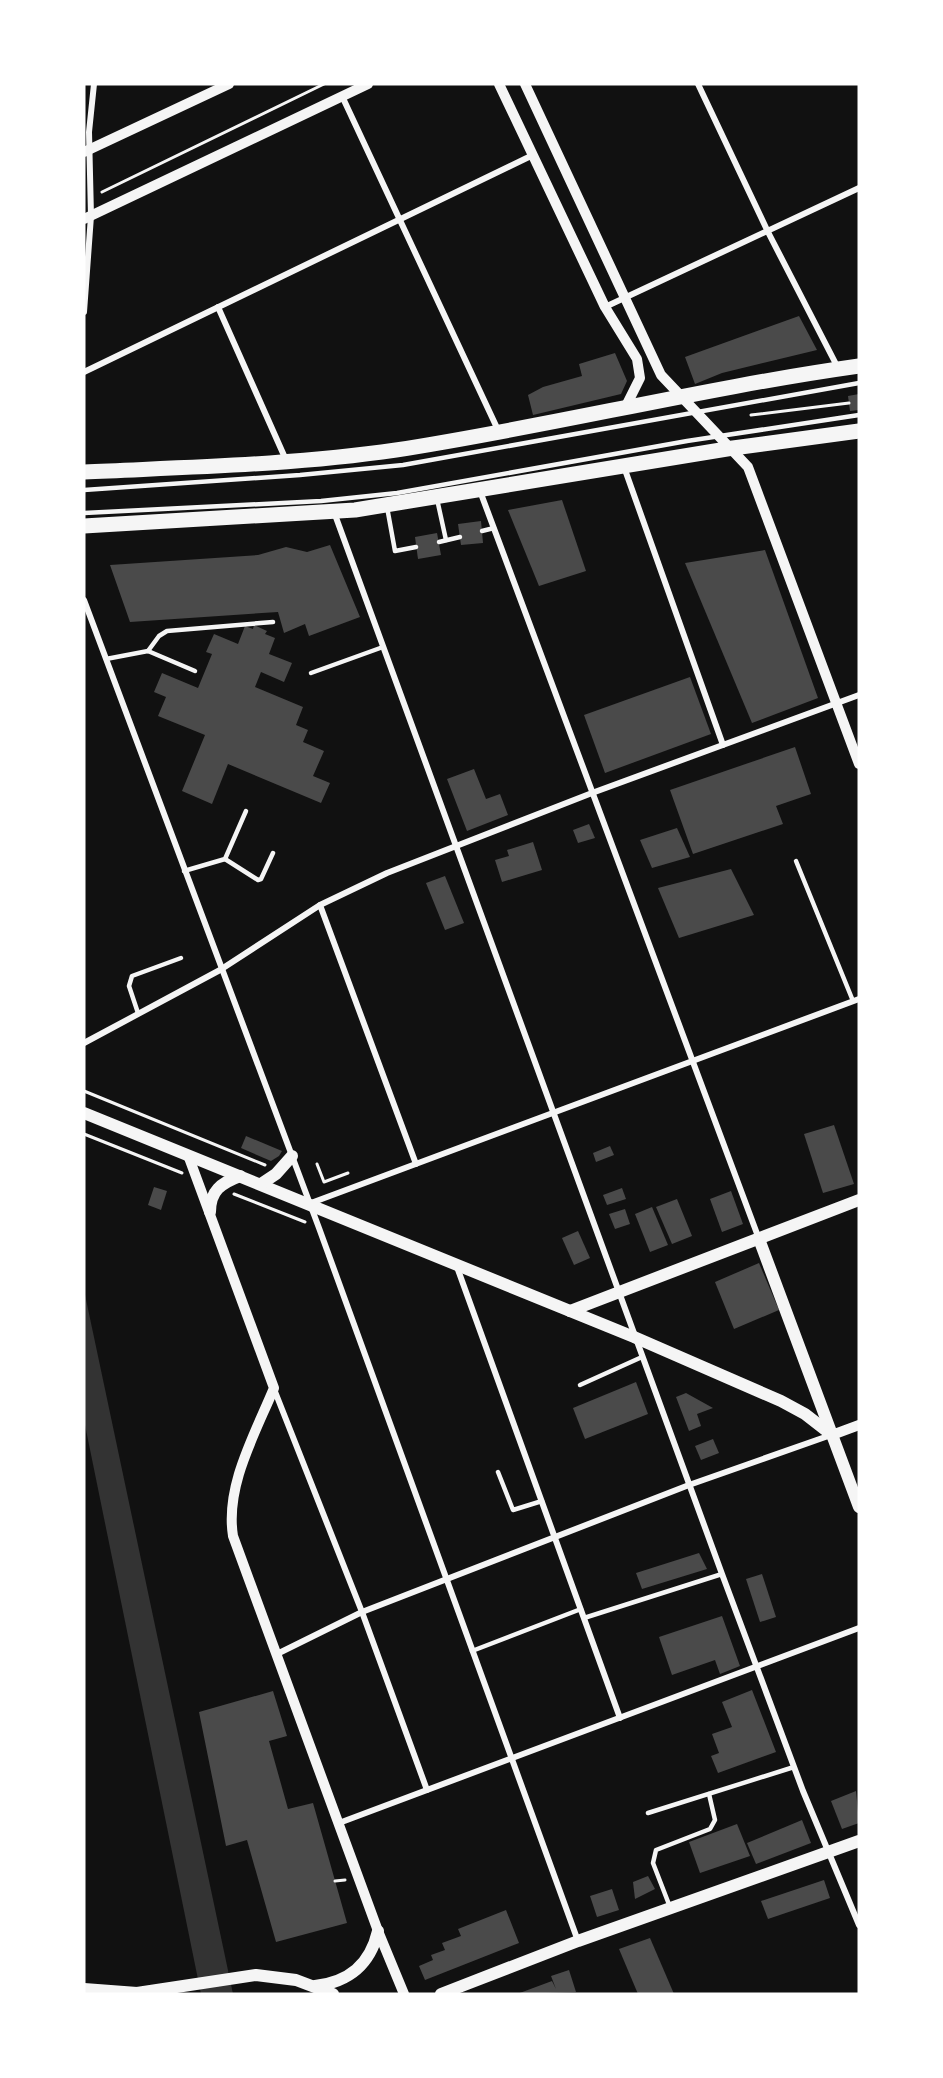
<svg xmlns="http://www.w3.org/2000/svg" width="943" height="2078" font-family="'Libre Baskerville',serif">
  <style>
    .water { fill: #333 }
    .building { fill: #4a4a4a }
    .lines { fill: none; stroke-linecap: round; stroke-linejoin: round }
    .path { stroke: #f5f5f5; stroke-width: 3 }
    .service { stroke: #f5f5f5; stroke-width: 4.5 }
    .minor { stroke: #f5f5f5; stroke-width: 6 }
    .tertiary { stroke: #f5f5f5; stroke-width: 10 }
    .secondary { stroke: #f5f5f5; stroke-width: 12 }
    .primary { stroke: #f5f5f5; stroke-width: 15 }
  </style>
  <rect width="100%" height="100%" fill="#111"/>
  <polygon class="water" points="84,1290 233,1994 201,1994 84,1420"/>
  <g class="building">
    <polygon points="799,316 817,350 722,373 695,384 685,357"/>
    <polygon points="615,353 627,381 621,394 533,415 528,395 543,387 582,376 579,364"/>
    <polygon points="859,394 859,410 850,411 848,396"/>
    <polygon points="562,500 586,571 539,586 508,510"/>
    <polygon points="481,521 483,543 461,545 458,524"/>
    <polygon points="437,533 441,555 418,559 415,537"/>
    <polygon points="330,545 360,617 309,636 305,624 284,633 278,612 130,622 110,565 258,555 286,547 307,552"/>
    <polygon points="765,550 818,698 752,723 685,563"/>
    <polygon points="254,625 267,631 265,634 275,638 269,654 292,663 284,682 261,672 255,687 303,707 296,725 308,730 303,742 324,751 313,776 330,783 321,803 228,764 212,804 182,791 205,735 158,716 166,697 154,692 162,673 198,688 212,654 206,652 214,634 238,644 245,626 253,629"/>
    <polygon points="690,677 711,734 605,773 584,715"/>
    <polygon points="795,747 811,794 776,806 783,824 693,854 670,790"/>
    <polygon points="474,769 486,799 500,794 508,815 467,831 447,779"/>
    <polygon points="589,824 595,838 578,843 573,830"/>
    <polygon points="677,828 690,857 652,868 640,840"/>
    <polygon points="533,842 542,870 502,882 495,860 509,856 507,850"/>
    <polygon points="731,869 754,915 679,938 658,888"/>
    <polygon points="445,876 464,923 445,930 426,883"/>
    <polygon points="834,1125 854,1184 823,1193 804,1134"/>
    <polygon points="246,1136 282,1151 279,1156 271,1161 241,1148"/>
    <polygon points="610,1146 614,1155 596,1162 593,1153"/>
    <polygon points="154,1187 167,1191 161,1210 148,1205"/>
    <polygon points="622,1188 626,1199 607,1205 603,1195"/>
    <polygon points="731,1191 743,1224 722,1232 710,1199"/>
    <polygon points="677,1199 692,1236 672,1244 656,1207"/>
    <polygon points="652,1207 668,1245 650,1252 635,1214"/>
    <polygon points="625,1209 630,1224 615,1229 609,1214"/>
    <polygon points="578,1231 590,1258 574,1265 562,1238"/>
    <polygon points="759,1263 779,1310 734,1329 715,1282"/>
    <polygon points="636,1382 648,1414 585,1439 573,1408"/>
    <polygon points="686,1393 713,1408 697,1414 701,1426 689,1431 676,1397"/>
    <polygon points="713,1439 719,1453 701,1460 695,1446"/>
    <polygon points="699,1553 707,1569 642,1589 636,1573"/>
    <polygon points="762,1574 776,1617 760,1622 746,1579"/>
    <polygon points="722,1616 740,1666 720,1674 715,1660 672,1675 659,1637"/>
    <polygon points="752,1690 776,1752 718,1773 711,1756 719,1753 712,1734 732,1727 722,1702"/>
    <polygon points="273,1691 287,1736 269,1741 288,1809 313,1803 347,1923 276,1942 247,1840 226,1846 199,1712"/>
    <polygon points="856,1791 859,1823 842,1829 831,1801"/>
    <polygon points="802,1820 811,1843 756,1864 747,1843"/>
    <polygon points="737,1824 750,1856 700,1873 689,1842"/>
    <polygon points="648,1876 655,1889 635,1899 633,1882"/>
    <polygon points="824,1880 830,1898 768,1919 761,1901"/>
    <polygon points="612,1889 619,1910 597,1917 590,1896"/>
    <polygon points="506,1910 519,1943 425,1980 419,1966 433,1960 431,1955 445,1950 442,1943 461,1936 458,1929"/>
    <polygon points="650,1938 674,1994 638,1994 619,1949"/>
    <polygon points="569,1970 576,1992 517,1994 552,1981 556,1989 551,1976"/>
  </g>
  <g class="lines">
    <g class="path">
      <polyline points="102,192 324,84"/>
      <polyline points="751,415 849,403"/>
      <polyline points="84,1091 265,1165"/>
      <polyline points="84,1134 182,1173"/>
      <polyline points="317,1164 324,1182 348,1173"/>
      <polyline points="234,1194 305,1222"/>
      <polyline points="335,1881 345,1880"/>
    </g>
    <g class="service">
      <polyline points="84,490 300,475 403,465 859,383"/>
      <polyline points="437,499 446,540"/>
      <polyline points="387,507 395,551 416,547"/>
      <polyline points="84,513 321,501 397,493 687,441 859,415"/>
      <polyline points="482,531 494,528"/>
      <polyline points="439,542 460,537"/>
      <polyline points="148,651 159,636 167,631 273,622"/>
      <polyline points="106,659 148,651 195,671"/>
      <polyline points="311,673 383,647"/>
      <polyline points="225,859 258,880 261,879 273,853"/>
      <polyline points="796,861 853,1001"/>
      <polyline points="184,871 225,859 246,811"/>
      <polyline points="138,1013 129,986 132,976 181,958"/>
      <polyline points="580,1385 642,1357"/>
      <polyline points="498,1472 513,1510 542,1501"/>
      <polyline points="584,1618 722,1574"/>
      <polyline points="472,1651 581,1609"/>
      <polyline points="648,1813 794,1767"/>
      <polyline points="670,1907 653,1863 656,1850 710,1829 715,1820 709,1794"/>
    </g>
    <g class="minor">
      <polyline points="698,84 768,232 838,368"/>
      <polyline points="342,96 498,430"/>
      <polyline points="218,307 286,460"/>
      <polyline points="605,307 859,188"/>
      <polyline points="84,312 91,216 89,132 94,84"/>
      <polyline points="84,372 533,155"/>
      <polyline points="624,467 723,745"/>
      <polyline points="480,491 759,1239"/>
      <polyline points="334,512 722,1574 803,1791 859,1925"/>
      <polyline points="84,600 319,1228 578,1941"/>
      <polyline points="320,905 416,1164"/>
      <polyline points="84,1043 220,970 320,905 387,873 592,793 859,695"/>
      <polyline points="311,1203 859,999"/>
      <polyline points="457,1267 620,1718"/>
      <polyline points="274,1389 362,1612 427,1790"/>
      <polyline points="277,1654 362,1612 689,1485 831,1435"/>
      <polyline points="339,1823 859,1628"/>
    </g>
    <g class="tertiary">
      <polyline points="499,84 605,307 637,359 640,378 626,406"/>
      <polyline points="525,84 661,375 748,467 859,764"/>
      <polyline points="84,152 229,84"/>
      <polyline points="84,219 368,84"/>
      <path d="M188,1155l86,233c-19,46 -49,98 -41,148l145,395 26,63"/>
      <polyline points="832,1435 859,1425"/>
    </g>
    <g class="secondary">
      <polyline points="84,1113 634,1337 781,1401 805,1414 832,1435"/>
      <polyline points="261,1184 276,1174 292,1156"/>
      <path d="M210,1212c0,-21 11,-29 30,-36"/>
      <polyline points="759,1239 859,1507"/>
      <polyline points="570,1311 859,1200"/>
      <path d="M315,1986c34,-4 55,-21 63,-55"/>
      <polyline points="84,1989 137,1993 256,1975 296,1980 333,1994"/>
      <polyline points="441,1994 578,1941 859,1841"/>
    </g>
    <g class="primary">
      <path d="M84,472c104,-5 209,-7 312,-22 155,-24 307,-62 463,-84"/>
      <polyline points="84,526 355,510 733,448 859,431"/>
    </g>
  </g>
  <rect width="943" height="2078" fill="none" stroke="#ffffff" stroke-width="171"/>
</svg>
